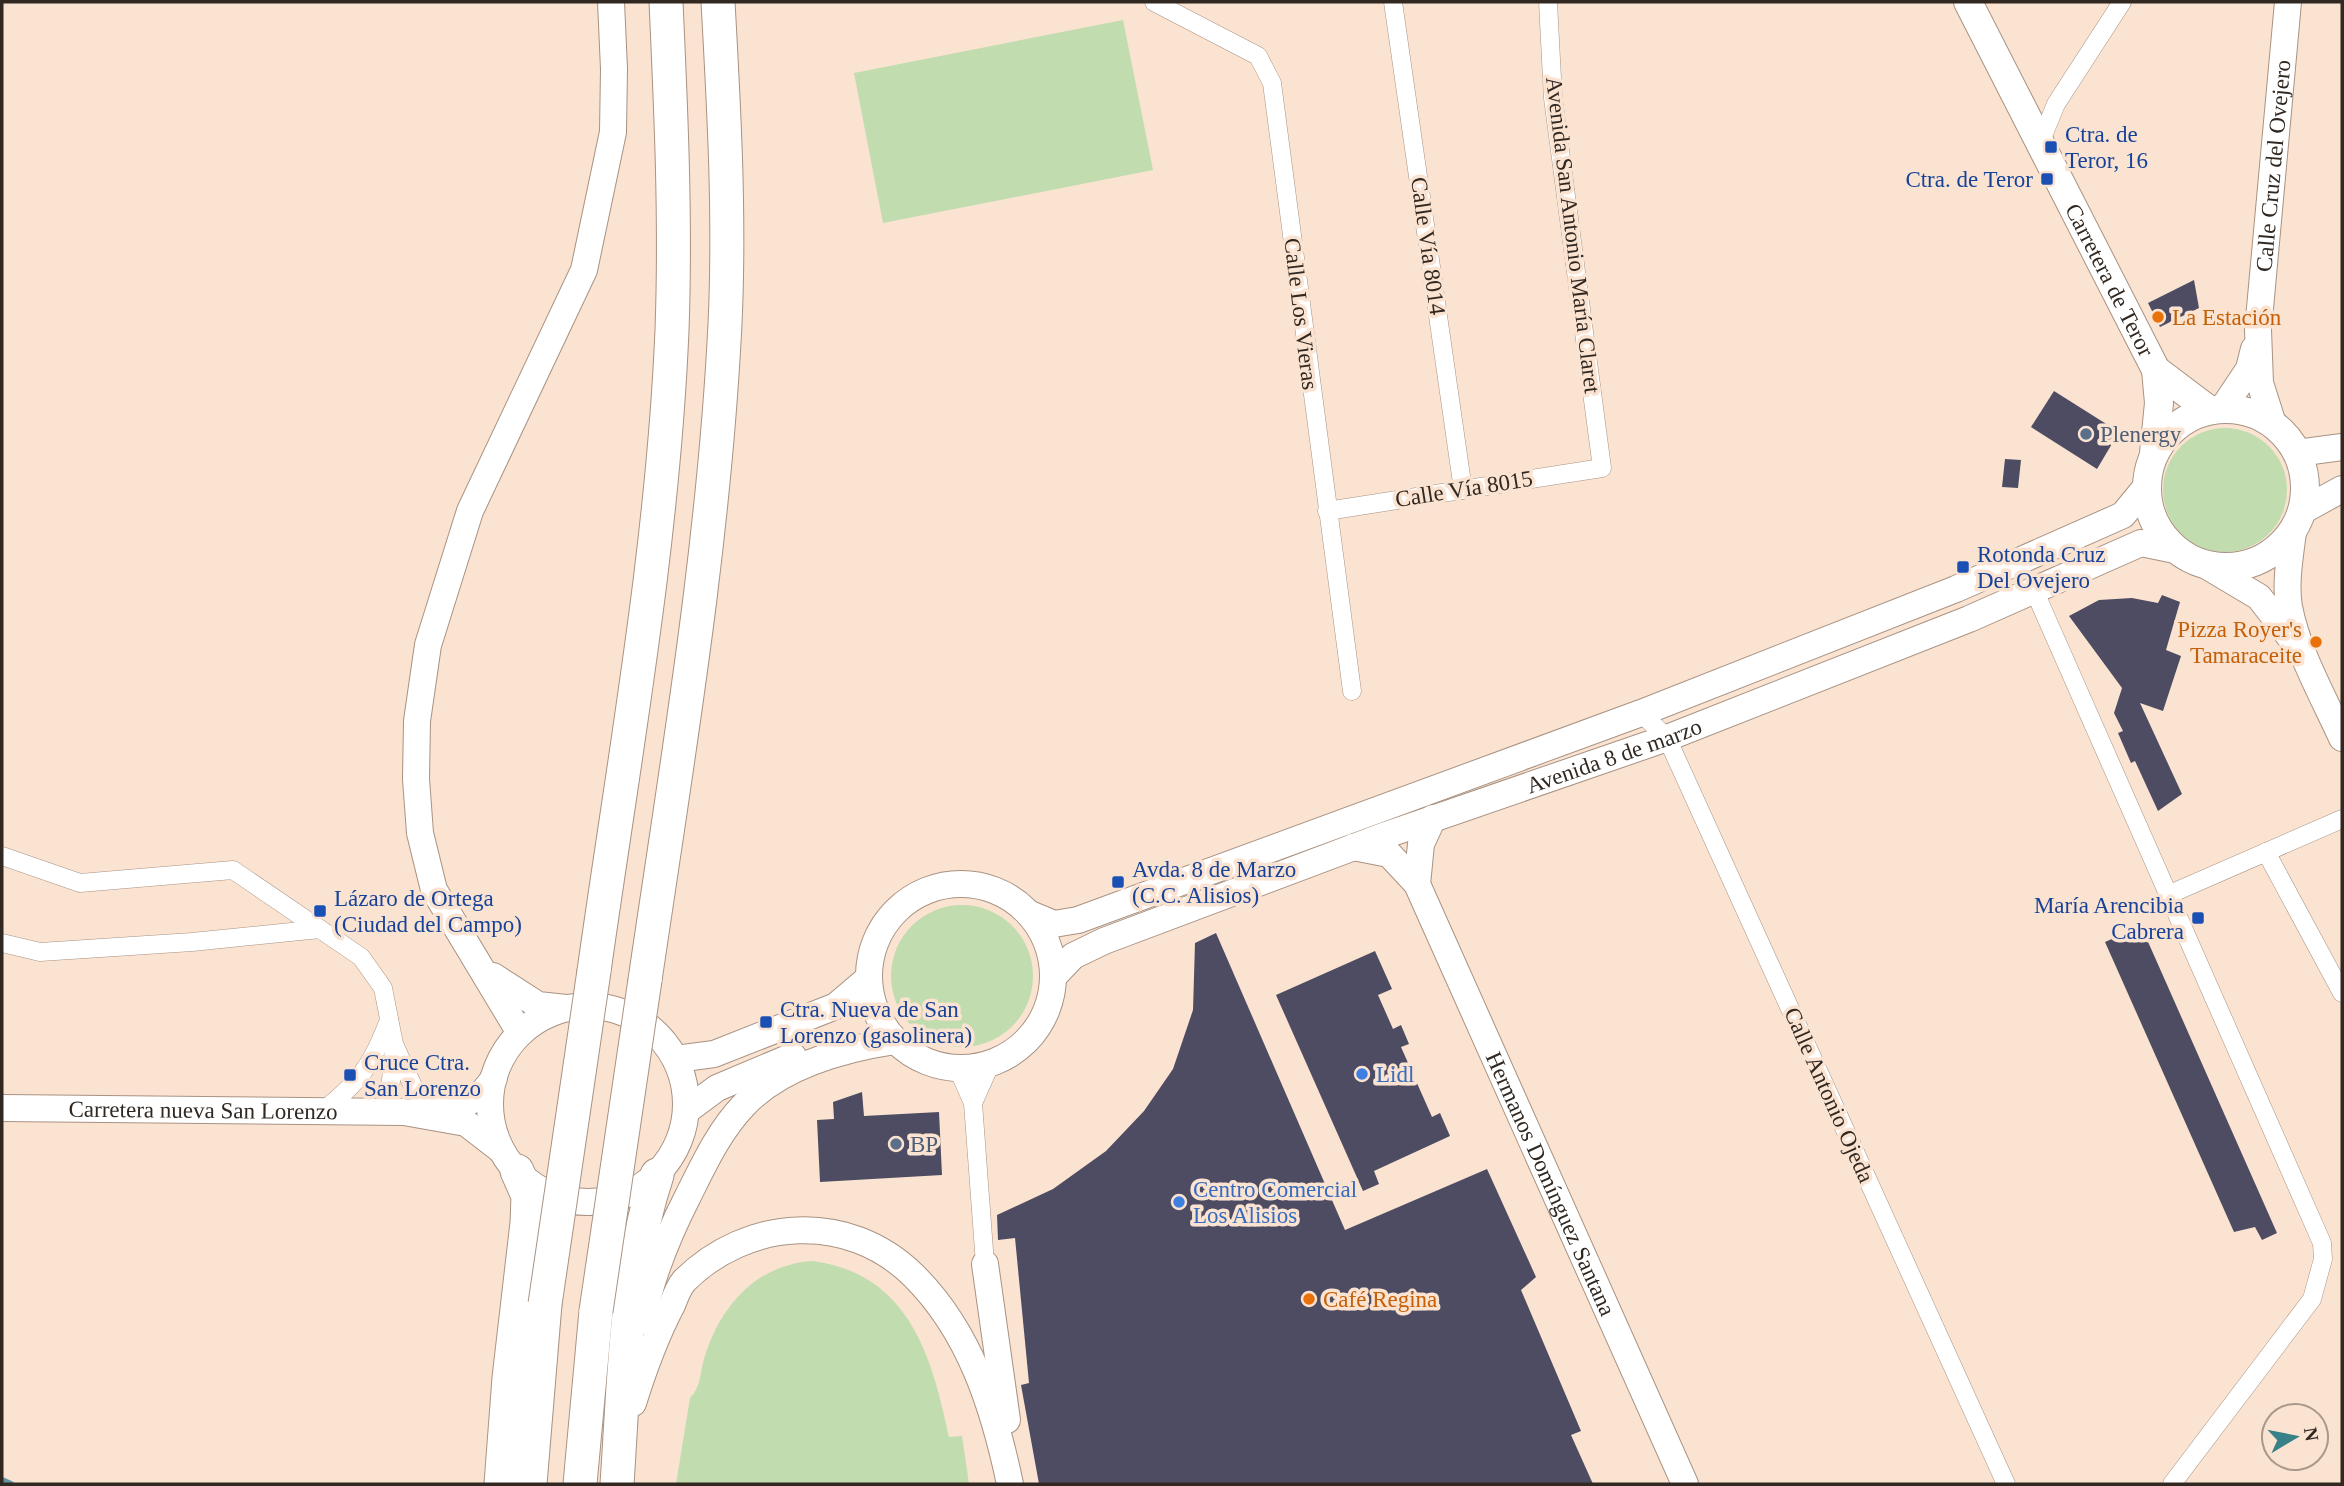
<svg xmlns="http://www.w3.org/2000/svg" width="2344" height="1486" font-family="Georgia,serif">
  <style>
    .green { fill: #c1dcae }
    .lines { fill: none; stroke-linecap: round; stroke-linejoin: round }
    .stream { stroke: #6793a7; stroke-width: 6 }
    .building { fill: #4e4c62 }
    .street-casing { stroke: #a89282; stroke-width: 19 }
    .secondary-casing { stroke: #a89282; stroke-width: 28 }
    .primary-casing { stroke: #a89282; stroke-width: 30 }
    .highway-casing { stroke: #a89282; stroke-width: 35 }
    .street { stroke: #fff; stroke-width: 18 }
    .secondary { stroke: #fff; stroke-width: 26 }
    .primary { stroke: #fff; stroke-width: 28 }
    .highway { stroke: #fff; stroke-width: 33 }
    .highway-bridge-casing { stroke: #a89282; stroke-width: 35; stroke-linecap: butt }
    .highway-bridge { stroke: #fff; stroke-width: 33 }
    .transit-dot { fill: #1a4fb4; stroke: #fbe3d2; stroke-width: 2.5 }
    .food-dot { fill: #e8710a; stroke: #fbe3d2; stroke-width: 2.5 }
    .service-dot { fill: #5c6f8a; stroke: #fbe3d2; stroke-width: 2.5 }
    .shop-dot { fill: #3f7fe0; stroke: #fbe3d2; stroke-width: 2.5 }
    .labels { text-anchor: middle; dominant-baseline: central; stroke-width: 7; stroke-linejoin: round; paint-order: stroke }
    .transit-label { font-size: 23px; fill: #164399; stroke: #fbe3d2; text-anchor: start }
    .street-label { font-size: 23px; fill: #312821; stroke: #fbe3d2 }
    .food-label { font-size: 23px; fill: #c56008; stroke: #fbe3d2; text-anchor: start }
    .service-label { font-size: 23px; fill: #4e5e75; stroke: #fbe3d2; text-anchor: start }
    .shop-label { font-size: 23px; fill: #366cbe; stroke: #fbe3d2; text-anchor: start }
  </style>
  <rect width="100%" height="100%" fill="#fbe3d2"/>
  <g class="green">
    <polygon points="1123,20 1153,170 883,223 854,73"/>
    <circle cx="2225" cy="490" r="62"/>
    <circle cx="962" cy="976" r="71"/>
    <path d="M812,1261c96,12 120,94 137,176l13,-1 7,48h-293l14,-86c11,-11 10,-25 14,-39 16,-53 52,-94 108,-98z"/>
  </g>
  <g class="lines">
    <polyline class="stream" points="2,1480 11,1484"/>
  </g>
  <g class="building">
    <polygon points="2194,280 2199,308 2160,327 2148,303"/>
    <polygon points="2054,391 2119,432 2097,469 2031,427"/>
    <polygon points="2005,459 2021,460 2018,488 2002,487"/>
    <polygon points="2162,595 2180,602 2166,650 2181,656 2163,711 2140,703 2182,794 2158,811 2135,761 2131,763 2118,733 2123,731 2114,713 2122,688 2069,616 2099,600 2132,598 2158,603"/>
    <polygon points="2141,926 2277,1233 2262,1240 2255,1227 2234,1232 2105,942"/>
    <polygon points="1216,933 1345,1230 1487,1169 1536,1277 1521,1290 1581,1431 1571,1435 1593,1484 1039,1484 1021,1385 1029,1383 1015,1238 998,1240 997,1215 1053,1189 1106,1151 1144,1111 1173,1069 1193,1010 1195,943"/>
    <polygon points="1375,951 1392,989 1378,995 1393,1029 1401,1025 1409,1044 1401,1047 1432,1117 1440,1113 1450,1136 1374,1171 1379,1184 1363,1191 1276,995"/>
    <polygon points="862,1092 864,1116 939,1112 942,1175 820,1182 817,1120 834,1119 833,1102"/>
  </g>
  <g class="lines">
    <defs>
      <g id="street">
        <polyline points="1154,2 1258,56 1272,83 1352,691"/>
        <polyline points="1393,2 1463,490"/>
        <polyline points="2040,143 2056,104 2122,2"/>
        <polyline points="1327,511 1602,468 1553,98 1548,2"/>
        <polyline points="2034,590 2322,1243 2323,1259 2312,1299 2172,1484"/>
        <polyline points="1641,713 1667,738 2006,1484"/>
        <polyline points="2266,852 2342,993"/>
        <polyline points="2,856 80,883 233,870 361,957 383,988 394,1044 416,1093 427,1108"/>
        <polyline points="2170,894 2342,819"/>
        <polyline points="2,943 40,952 192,942 320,929"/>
        <polyline points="958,1069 973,1103 985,1264"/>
        <polyline points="973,1103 990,1065"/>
        <path d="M323,1111c37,-30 49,-46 66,-91"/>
        <polyline points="388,1112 394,1048"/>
      </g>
      <g id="secondary">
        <polyline points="2223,408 2249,369 2254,349"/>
        <path id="s1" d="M2273,424l-13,-41 -2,-53 30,-328"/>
        <polyline points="2297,453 2342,447"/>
        <polyline points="2302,511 2342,489"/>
        <path d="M2293,532c-3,24 -8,51 -4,75 9,46 34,89 53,131"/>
        <polyline points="2207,566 2259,597 2293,641"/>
        <path id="s2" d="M1353,847l36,7 28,30 268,600"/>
        <circle cx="961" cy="976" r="92"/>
        <polyline points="1417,884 1421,844 1433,818"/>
        <polyline points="1030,914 1054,924 1078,920 1641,713 1956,589 2123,515 2146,487"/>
        <polyline points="493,976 538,1005 566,1008"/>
        <path id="s3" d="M1053,977l20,-21 31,-15 282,-106 281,-97 302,-119 172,-76 34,7"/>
        <circle cx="588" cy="1104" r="98"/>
        <polyline points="520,1033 434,890 420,833 416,779 417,721 428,645 470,511 584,270 613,132 614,69 611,2"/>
        <polyline points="676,1059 714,1054 836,1006 869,978"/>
        <path id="s4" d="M2,1108l402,4 62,11 35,27"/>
        <path d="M426,1108c35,-4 47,1 68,-30"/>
        <polyline points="686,1111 717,1088 793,1056"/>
        <polyline points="985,1264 1007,1420"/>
        <path d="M642,1321c9,-44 26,-86 46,-125 16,-32 31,-65 56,-91 38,-40 99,-56 151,-64"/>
        <path d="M633,1403c11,-35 22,-66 39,-98 3,-8 7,-18 12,-24 63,-63 164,-70 229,-6 57,56 81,133 97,209"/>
      </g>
      <g id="primary">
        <path id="s5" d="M1968,2l188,368 3,33 -5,50"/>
        <polyline points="2156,370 2209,410"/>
        <circle cx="2226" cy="488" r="79"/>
      </g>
      <g id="highway">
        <path d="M594,971c30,-213 69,-426 78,-641 4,-110 -1,-219 -6,-328"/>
        <path d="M645,980c32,-218 69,-435 80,-656 5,-107 -1,-215 -7,-322"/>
        <polyline points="501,1484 509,1378 527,1223 528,1196 517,1171"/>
        <polyline points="530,1484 545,1304"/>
        <polyline points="580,1484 596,1311"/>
        <path d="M617,1484c7,-101 8,-213 40,-309"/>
      </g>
    </defs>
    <use href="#street" class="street-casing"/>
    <use href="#secondary" class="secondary-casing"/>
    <use href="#primary" class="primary-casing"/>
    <use href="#highway" class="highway-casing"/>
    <use href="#street" class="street"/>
    <use href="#secondary" class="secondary"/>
    <use href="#primary" class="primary"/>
    <use href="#highway" class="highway"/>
    <defs>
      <g id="highway-bridge">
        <polyline points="545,1304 594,971"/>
        <polyline points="596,1311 645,980"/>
      </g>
    </defs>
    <use href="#highway-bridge" class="highway-bridge-casing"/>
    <use href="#highway-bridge" class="highway-bridge"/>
  </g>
  <g class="transit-dot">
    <rect x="2044" y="140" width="14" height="14" rx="3.5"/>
    <rect x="2040" y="172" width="14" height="14" rx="3.5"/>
    <rect x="1956" y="560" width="14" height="14" rx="3.5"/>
    <rect x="1111" y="875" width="14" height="14" rx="3.5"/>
    <rect x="313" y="904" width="14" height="14" rx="3.5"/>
    <rect x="2191" y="911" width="14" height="14" rx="3.5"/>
    <rect x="759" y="1015" width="14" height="14" rx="3.5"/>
    <rect x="343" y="1068" width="14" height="14" rx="3.5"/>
  </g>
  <g class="food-dot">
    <circle cx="2158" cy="317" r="7"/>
    <circle cx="2316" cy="642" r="7"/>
    <circle cx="1309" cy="1299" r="7"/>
  </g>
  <g class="service-dot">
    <circle cx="2086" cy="434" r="7"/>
    <circle cx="896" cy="1144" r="7"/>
  </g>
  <g class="shop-dot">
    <circle cx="1362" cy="1074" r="7"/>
    <circle cx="1179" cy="1202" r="7"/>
  </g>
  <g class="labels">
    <g class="transit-label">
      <text x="2065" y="134">Ctra. de<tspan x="2065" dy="26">Teror, 16</tspan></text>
      <text x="2033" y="179" text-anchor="end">Ctra. de Teror</text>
      <text x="1977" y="554">Rotonda Cruz<tspan x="1977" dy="26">Del Ovejero</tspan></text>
      <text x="1132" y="869">Avda. 8 de Marzo<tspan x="1132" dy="26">(C.C. Alisios)</tspan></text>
      <text x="334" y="898">Lázaro de Ortega<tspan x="334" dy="26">(Ciudad del Campo)</tspan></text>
      <text x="2184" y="905" text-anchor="end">María Arencibia<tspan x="2184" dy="26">Cabrera</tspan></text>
      <text x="780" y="1009">Ctra. Nueva de San<tspan x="780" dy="26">Lorenzo (gasolinera)</tspan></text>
      <text x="364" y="1062">Cruce Ctra.<tspan x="364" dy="26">San Lorenzo</tspan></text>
    </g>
    <g class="street-label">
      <text stroke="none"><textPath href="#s1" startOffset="261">Calle Cruz del Ovejero</textPath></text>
      <text transform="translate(1573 235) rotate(83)">Avenida San Antonio María Claret</text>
      <text transform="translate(1428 246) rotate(82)">Calle Vía 8014</text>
      <text stroke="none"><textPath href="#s5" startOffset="312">Carretera de Teror</textPath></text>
      <text transform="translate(1301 314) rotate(83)">Calle Los Vieras</text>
      <text transform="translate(1464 489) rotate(-9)">Calle Vía 8015</text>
      <text stroke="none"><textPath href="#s3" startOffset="606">Avenida 8 de marzo</textPath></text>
      <text transform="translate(1829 1095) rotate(66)">Calle Antonio Ojeda</text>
      <text stroke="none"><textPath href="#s4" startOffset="201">Carretera nueva San Lorenzo</textPath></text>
      <text stroke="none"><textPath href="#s2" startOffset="406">Hermanos Domínguez Santana</textPath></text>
    </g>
    <g class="food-label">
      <text x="2172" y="317">La Estación</text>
      <text x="2302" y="629" text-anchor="end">Pizza Royer's<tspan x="2302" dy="26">Tamaraceite</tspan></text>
      <text x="1323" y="1299">Café Regina</text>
    </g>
    <g class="service-label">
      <text x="2100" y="434">Plenergy</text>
      <text x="910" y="1144">BP</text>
    </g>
    <g class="shop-label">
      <text x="1376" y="1074">Lidl</text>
      <text x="1193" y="1189">Centro Comercial<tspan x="1193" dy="26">Los Alisios</tspan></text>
    </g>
  </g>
  <rect width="2344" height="1486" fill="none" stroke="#312821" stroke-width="7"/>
  <g transform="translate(2295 1437) rotate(80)"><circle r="33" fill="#fbe3d2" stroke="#aa988b" stroke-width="2"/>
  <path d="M0-5L12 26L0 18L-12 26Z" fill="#398188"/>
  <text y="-10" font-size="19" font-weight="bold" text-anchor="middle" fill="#312821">N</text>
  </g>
</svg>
